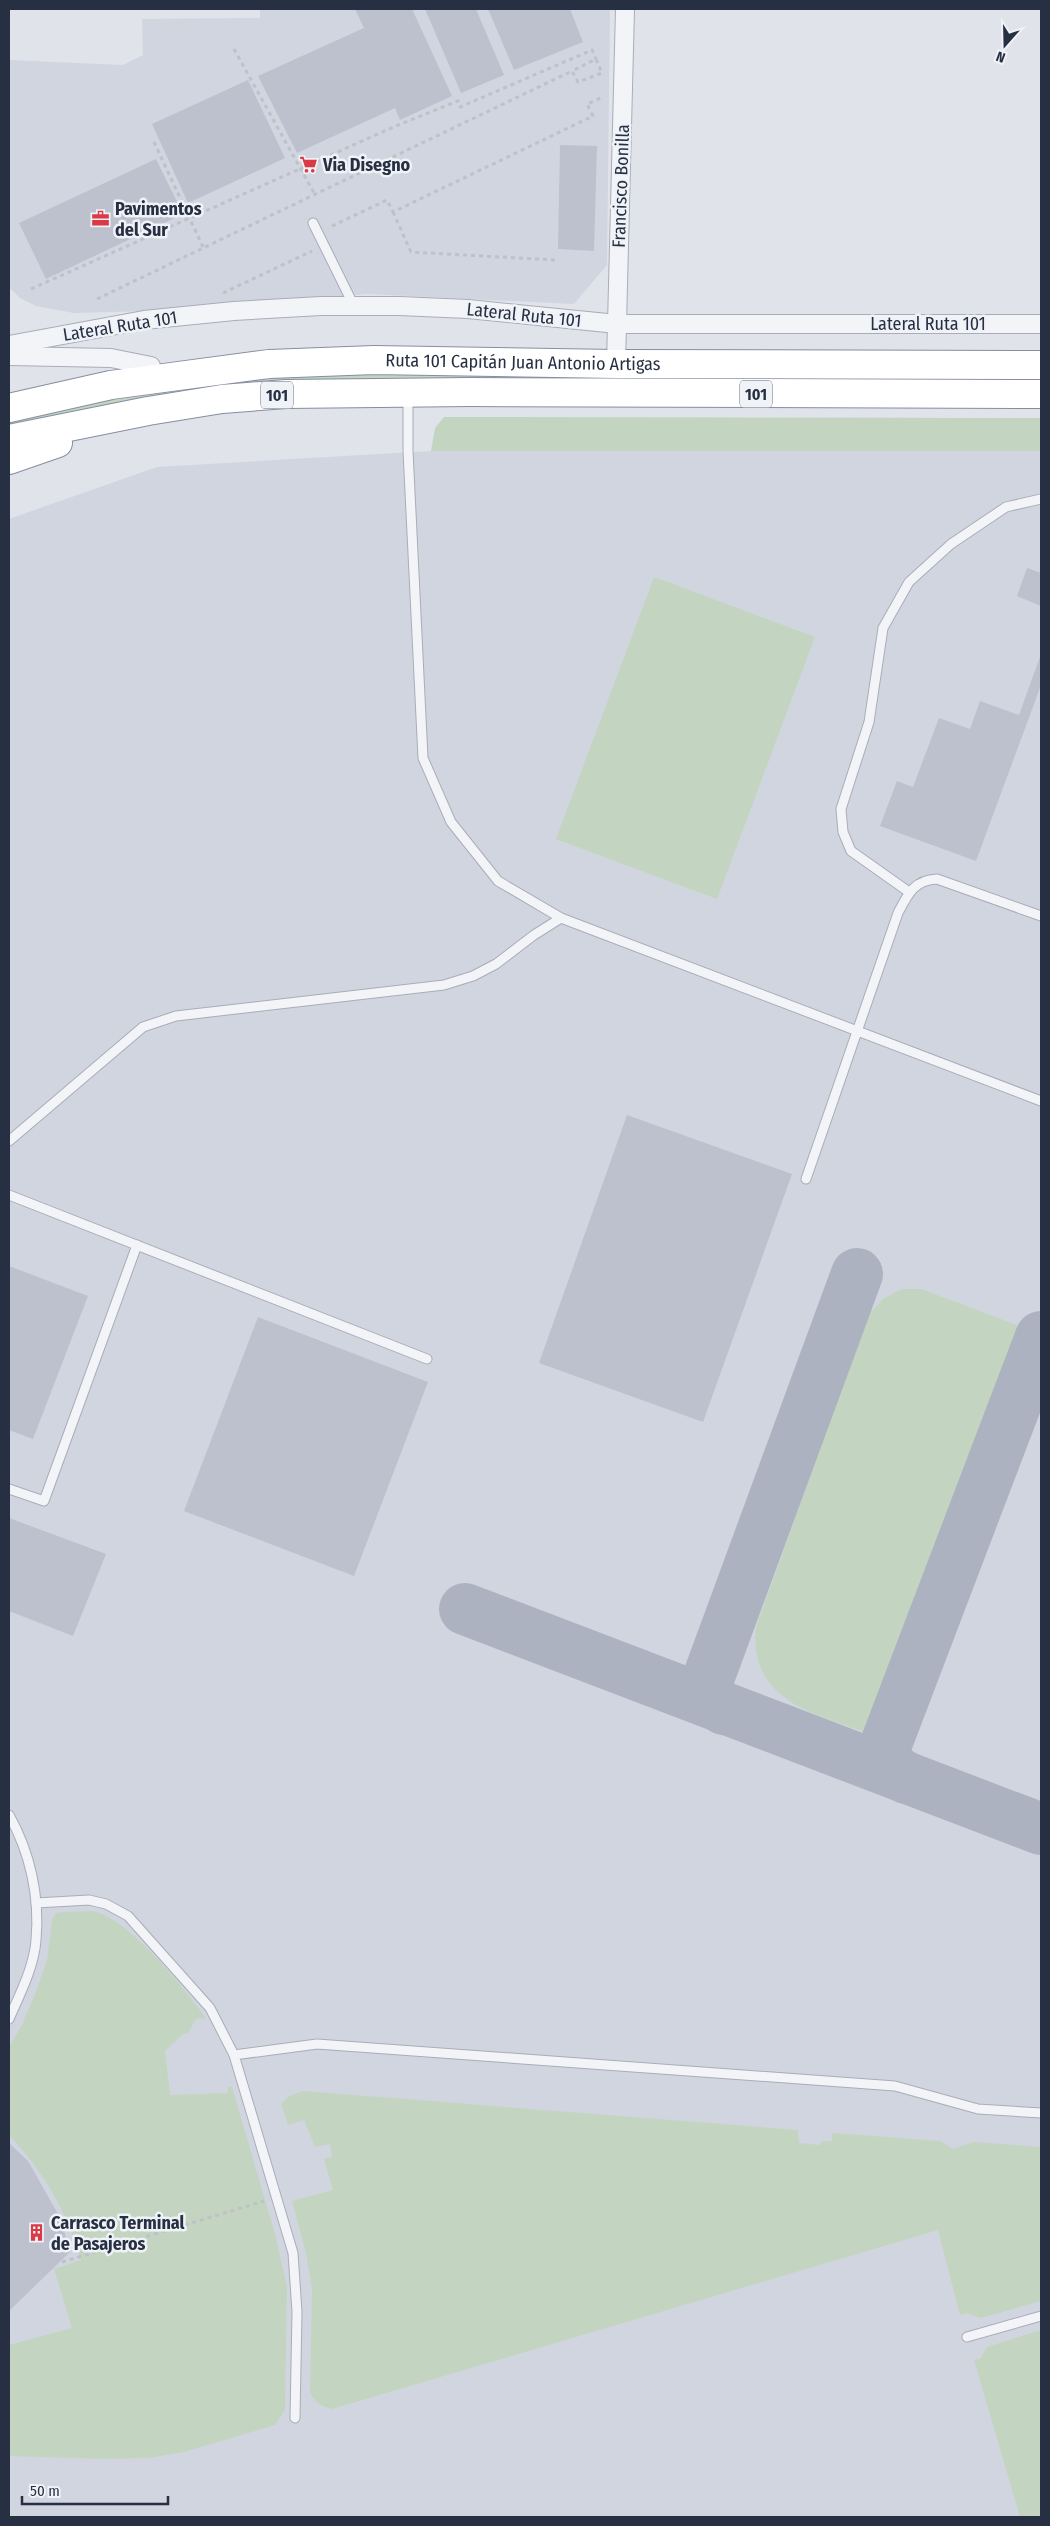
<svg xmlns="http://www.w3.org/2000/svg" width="1050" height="2526" font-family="'Fira Sans Condensed',sans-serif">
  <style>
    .built { fill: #d1d5df }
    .green { fill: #c3d5c0 }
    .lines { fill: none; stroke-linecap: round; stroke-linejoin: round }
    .taxiway { stroke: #acb2c0; stroke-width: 52 }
    .building { fill: #bcc1cd }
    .lane-casing { stroke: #a8adb8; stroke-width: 11 }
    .street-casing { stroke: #a8adb8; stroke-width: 20 }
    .highway-casing { stroke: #868ea2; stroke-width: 30 }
    .path { stroke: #bec1c9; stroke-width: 3; stroke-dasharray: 4 4; stroke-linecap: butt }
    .lane { stroke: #f3f4f8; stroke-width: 9 }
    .street { stroke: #f3f4f8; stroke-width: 18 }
    .highway { stroke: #fff; stroke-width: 28 }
    .labels { text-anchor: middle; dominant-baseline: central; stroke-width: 5; stroke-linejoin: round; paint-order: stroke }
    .shield { fill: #eff2f7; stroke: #636a79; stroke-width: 1 }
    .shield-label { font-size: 16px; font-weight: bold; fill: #272f43 }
    .poi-label { font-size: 18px; font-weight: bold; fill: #272f43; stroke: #eff2f7; text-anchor: start }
    .street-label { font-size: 18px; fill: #272f43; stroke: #eff2f7 }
  </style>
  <rect width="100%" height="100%" fill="#e0e3ea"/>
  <g class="built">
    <polygon points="260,9 610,9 607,265 574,304 367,294 147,311 74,313 36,306 20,298 9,287 9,60 123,65 143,55 142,19 260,18"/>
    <polygon points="431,451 1041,451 1041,2517 9,2517 9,519 157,467"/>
  </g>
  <g class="green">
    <polygon points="333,373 1041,374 1041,381 615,381 9,426 9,421 131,393 241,379"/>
    <polygon points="444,417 1041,418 1041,451 431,451 435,428"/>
    <polygon points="654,577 815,637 717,899 556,839"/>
    <path d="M902,1289h19l104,39 -154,406c-55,-20 -123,-32 -115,-107l113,-313 14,-15z"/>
    <path d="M92,1911c35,5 93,78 114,107l-10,1 -8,14 -5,1 -18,17 5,44 57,-2 2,-7 3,1 43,147 12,52 -2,124 -10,15 -91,27 -35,6 -45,1 -95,-3v-111l63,-17 -18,-59 27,-9c-14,-48 -37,-88 -72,-125v-88l13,-22 15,-36 10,-29 5,-41 4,-6 7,-1z"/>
    <path d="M303,2091l495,39 1,13 21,2 1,-4h11v-8l109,8 11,8 22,-7 67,5v154l-60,17 -15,-5 -6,2 -22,-85 -606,179c-11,-3 -16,-6 -22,-16l2,-103 -6,-37 -14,-52 41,-11 -9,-31 8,-3 -2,-12 -15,3 -11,-27 -16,5 -7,-21 8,-8z"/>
    <polygon points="1041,2330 1041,2517 1020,2517 974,2360 980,2359 987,2347"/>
  </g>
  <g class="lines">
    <g class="taxiway">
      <polyline points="465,1609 1041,1829"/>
      <path d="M724,1709c-12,-8 -18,-15 -16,-30l149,-405"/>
      <path d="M906,1778c-14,-9 -23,-17 -20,-34l155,-407"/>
    </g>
  </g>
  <g class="building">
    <polygon points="355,9 412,9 452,96 400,120 395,108 297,153 258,76 364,28"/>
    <polygon points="425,9 476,9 504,75 461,93"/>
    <polygon points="488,9 570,9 583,42 514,70"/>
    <polygon points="248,80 285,158 188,203 152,124"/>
    <polygon points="560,145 597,146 594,251 558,249"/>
    <polygon points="156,159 183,214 46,279 19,223"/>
    <polygon points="1027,568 1041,573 1041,606 1017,596"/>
    <polygon points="1041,654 1041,685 976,861 880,826 897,781 913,787 939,718 970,729 980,701 1019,715"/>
    <polygon points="627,1115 792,1174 703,1422 539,1363"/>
    <polygon points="9,1266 88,1296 33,1439 9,1430"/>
    <polygon points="258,1317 428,1382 354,1576 184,1511"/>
    <polygon points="9,1518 106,1554 73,1636 9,1611"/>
    <polygon points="9,2143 28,2161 58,2214 71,2251 9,2311"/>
  </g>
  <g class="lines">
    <defs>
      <g id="lane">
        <polyline points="313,223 354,306"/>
        <polyline points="408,396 408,451 423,758 451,822 498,881 561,918 1041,1101"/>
        <polyline points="909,892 851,851 843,832 841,809 869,722 883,628 909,582 951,544 1006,507 1041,499"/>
        <polyline points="9,1141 143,1027 176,1016 444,985 473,976 496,964 534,935 561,918"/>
        <path d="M806,1179l92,-266c10,-19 16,-33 39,-34l104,37"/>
        <polyline points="9,1195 427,1359"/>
        <polyline points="9,1489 44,1501 137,1245"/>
        <path d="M9,1815c21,37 31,82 27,125 -2,27 -16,54 -27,79"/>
        <polyline points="36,1903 89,1900 106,1904 128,1916 210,2008 234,2055"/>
        <polyline points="967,2337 1041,2316"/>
        <polyline points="295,2418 297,2312 293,2253 234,2055 317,2044 895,2086 978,2109 1041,2113"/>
      </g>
      <g id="street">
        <polyline points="9,345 144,320 234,311 321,306 399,306 468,309 617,324 1041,324"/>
        <polyline points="9,356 111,358 151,366"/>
        <polyline points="616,364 625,9"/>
      </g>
      <g id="highway">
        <path id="s1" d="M9,408l102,-23 158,-21 105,-4 242,4 425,1"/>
        <polyline points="9,439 148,411 222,399 286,394 470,392 1041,394"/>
        <polyline points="9,460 58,443"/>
      </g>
    </defs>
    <use href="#lane" class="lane-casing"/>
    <use href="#street" class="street-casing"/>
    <use href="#highway" class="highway-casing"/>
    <g class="path">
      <polyline points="234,49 314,193"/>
      <polyline points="154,142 203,247"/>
      <polyline points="393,212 411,252 555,260"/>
      <polyline points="332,226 387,200 393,212 593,116 587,104 603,97"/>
      <polyline points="31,289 398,125 458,101 460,107 592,50 596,59"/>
      <polyline points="223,293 312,251"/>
      <polyline points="97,299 572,71 578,82 602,73 596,59 572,71"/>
      <polyline points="62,2262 264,2201"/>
    </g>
    <use href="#lane" class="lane"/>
    <use href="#street" class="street"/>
    <use href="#highway" class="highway"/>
  </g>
  <defs>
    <symbol id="supermarket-bare" viewBox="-9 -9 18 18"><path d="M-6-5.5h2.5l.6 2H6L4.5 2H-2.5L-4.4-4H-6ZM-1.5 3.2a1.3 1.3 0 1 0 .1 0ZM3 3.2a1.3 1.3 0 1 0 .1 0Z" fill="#d93a45" stroke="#eff2f7" stroke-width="2.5" paint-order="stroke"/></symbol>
    <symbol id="office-bare" viewBox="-9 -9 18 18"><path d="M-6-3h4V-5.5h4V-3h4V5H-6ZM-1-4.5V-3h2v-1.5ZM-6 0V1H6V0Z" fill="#d93a45" stroke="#eff2f7" stroke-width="2.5" paint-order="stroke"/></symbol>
    <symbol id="building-bare" viewBox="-9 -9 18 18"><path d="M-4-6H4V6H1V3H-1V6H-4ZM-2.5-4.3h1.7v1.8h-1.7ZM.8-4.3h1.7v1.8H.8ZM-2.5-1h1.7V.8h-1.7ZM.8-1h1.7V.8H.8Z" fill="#d93a45" stroke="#eff2f7" stroke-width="2.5" paint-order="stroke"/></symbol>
  </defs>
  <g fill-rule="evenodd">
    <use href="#supermarket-bare" x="296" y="152" width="25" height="25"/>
    <use href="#office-bare" x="88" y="206" width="25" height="25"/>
    <use href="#building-bare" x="24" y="2220" width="25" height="25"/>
  </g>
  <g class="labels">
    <g class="shield">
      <rect x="740" y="380.5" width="32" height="27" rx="4"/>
      <rect x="261" y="381.5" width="32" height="27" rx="4"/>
    </g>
    <g class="shield-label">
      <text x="756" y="394">101</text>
      <text x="277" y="395">101</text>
    </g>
    <g class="poi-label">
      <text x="323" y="165">Via Disegno</text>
      <text x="115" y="209">Pavimentos<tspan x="115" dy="21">del Sur</tspan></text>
      <text x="51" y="2223">Carrasco Terminal<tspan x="51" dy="21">de Pasajeros</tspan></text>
    </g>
    <g class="street-label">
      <text transform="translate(621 186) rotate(-88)">Francisco Bonilla</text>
      <text transform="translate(524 315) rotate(6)">Lateral Ruta 101</text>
      <text x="928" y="324">Lateral Ruta 101</text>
      <text transform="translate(120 326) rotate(-9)">Lateral Ruta 101</text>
      <text stroke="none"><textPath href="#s1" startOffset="518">Ruta 101 Capitán Juan Antonio Artigas</textPath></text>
    </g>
  </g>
  <rect width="1050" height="2526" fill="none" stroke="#272f43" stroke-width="20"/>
  <g transform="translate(1005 45) rotate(200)" stroke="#eff2f7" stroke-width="4" paint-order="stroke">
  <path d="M0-4L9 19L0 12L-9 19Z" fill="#272f43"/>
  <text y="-8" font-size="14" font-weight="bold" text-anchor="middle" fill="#272f43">N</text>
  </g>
  <path d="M22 2496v8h146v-8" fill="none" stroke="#272f43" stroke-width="2.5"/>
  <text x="30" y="2496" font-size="15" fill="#272f43" stroke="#eff2f7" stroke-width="4" paint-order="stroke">50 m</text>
</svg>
